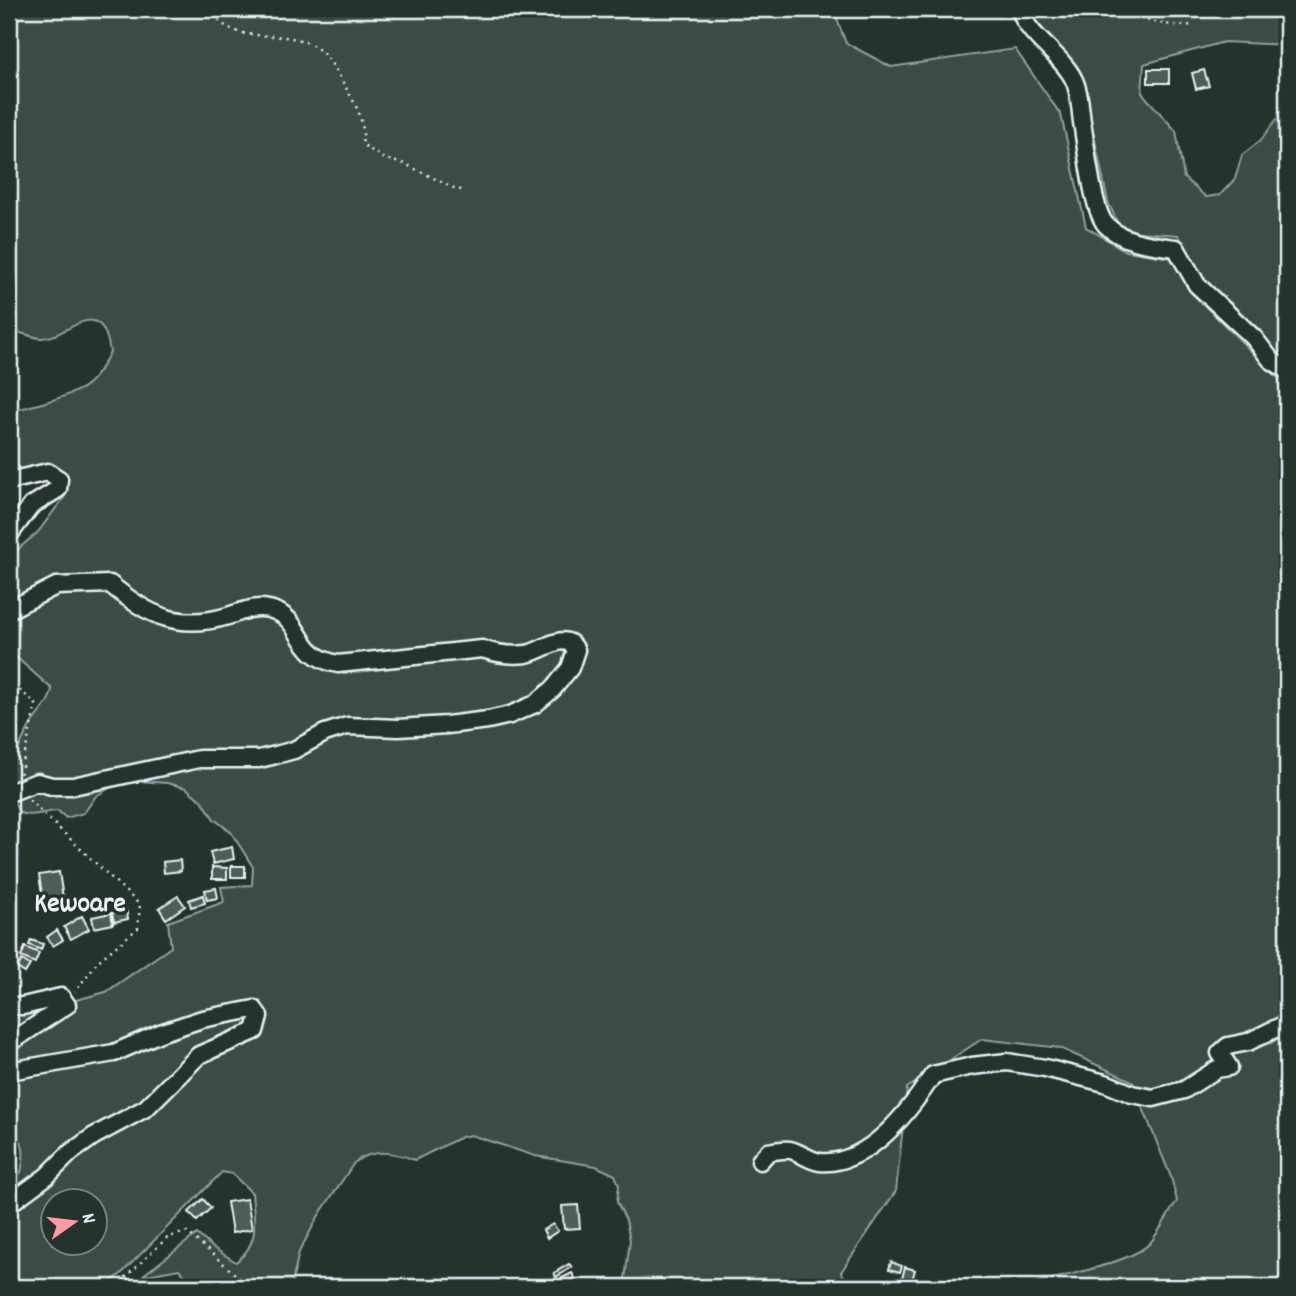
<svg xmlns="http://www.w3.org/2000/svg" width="1296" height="1296" font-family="Dekko,sans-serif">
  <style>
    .green { fill: #3e4b47; stroke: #939ea0; stroke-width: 2; fill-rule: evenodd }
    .building { fill: #505c59; stroke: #e8f1f8; stroke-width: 2 }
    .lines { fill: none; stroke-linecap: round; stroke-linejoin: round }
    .street-casing { stroke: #e8f1f8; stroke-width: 21 }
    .path { stroke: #e8f1f8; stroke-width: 2.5; stroke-dasharray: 2 5; stroke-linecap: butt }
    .street { stroke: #26332d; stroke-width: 16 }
    .labels { text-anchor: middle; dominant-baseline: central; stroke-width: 7; stroke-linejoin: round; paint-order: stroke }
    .quarter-label { font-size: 28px; font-weight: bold; fill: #e8f1f8; stroke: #26332d }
  </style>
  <rect width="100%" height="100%" fill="#26332d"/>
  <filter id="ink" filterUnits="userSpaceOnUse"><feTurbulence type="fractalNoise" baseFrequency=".0143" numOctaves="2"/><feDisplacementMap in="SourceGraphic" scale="14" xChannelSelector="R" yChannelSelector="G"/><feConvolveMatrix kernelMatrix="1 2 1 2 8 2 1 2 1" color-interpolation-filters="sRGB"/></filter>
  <g filter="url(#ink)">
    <g class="green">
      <path d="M9,9h824l13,34 45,24 124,-18 46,66 25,112 40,24 46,7 21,36 88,87 6,1v634l-38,18 -16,3 -10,5 16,10 32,-9 16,-10v254h-273c30,-6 117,-23 136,-44 10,-12 18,-29 27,-42l-6,-24 -39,-96 -72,-33 -78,-9 -75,49 -11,103 -55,81 10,15h-227l6,-47 -4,-20 -9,-18 2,-17 -4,-10 -19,-9 -61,-10 -64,-21 -10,2 -46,23c-21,-8 -42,-12 -61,3l-35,52 -20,37 -8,35h-96l-16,-18 -37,7 55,-42 15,13 24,15c25,-20 18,-41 16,-69l-20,-19 -10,-2 -101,102 -17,13h-95v-105l12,-10c4,-17 5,-33 -12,-42v-120l63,-9 34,-9 65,-45 -3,-25 56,-20 -3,-15 31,-2 1,-18 -22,-35 -17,-13 -11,-17 -17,-14 -19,-5 -44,-3 -27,16 -12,17 -18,5 -8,-7c-14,0 -25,7 -38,2 -20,-26 -5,-61 10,-87 7,-13 20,-21 22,-37l-35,-31 -8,-1v-100l29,-25 27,-36 3,-18c-20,-20 -36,-11 -59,-5v-67l6,4c17,-4 61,-15 73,-26 10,-8 16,-21 22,-32 -9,-62 -43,-13 -69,-14 -11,-1 -22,-6 -32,-9zM52,1202h42v42h-42z"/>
      <polygon points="1033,9 1192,9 1196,18 1239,14 1240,9 1287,9 1287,45 1224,42 1144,64 1142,93 1176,131 1184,178 1206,197 1220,195 1235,179 1242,155 1261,140 1276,120 1287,113 1287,360 1276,354 1205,279 1178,235 1139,232 1119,226 1108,202 1081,75 1034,19"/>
    </g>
    <g class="building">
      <rect x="1148" y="69" width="21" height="14"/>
      <polygon points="1204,70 1209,86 1196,89 1192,73"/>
      <polygon points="232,847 234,859 213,864 210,852"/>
      <polygon points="180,860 181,871 164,873 163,862"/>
      <rect x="231" y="866" width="14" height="11"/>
      <polygon points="212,867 227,868 227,879 212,879"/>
      <polygon points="59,872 63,898 43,901 39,875"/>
      <polygon points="216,888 218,898 207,900 205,890"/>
      <polygon points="203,895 205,903 191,907 189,900"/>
      <polygon points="178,896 185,906 166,919 159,908"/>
      <polygon points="126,910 128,919 114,922 112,913"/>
      <polygon points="111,913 113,924 94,928 92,917"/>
      <polygon points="82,916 89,929 71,939 64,927"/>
      <polygon points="57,930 63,940 53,946 47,937"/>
      <polygon points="31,940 43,944 41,950 29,945"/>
      <polygon points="25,947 39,953 35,963 21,957"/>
      <polygon points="22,960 30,965 25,973 17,968"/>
      <polygon points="203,1199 211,1208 197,1221 189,1212"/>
      <polygon points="247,1199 252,1229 232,1233 227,1202"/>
      <polygon points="578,1205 580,1228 564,1229 562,1206"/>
      <polygon points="553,1224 558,1231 547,1238 543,1230"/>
      <polygon points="891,1262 902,1266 900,1272 889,1269"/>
      <polygon points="569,1264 572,1267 556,1277 554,1273"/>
      <polygon points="905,1267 915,1270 910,1287 900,1286"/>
      <polygon points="572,1273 577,1282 561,1287 558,1280"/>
    </g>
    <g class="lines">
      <defs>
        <g id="street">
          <path d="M1020,9c7,28 41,44 54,71 6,12 6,28 8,42 4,22 10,88 24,103 17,18 47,20 70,23l21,37 57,53 17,22 16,10"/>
          <polyline points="9,481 48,472 59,479 58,489 31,506 9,535"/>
          <path d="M9,610l47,-24 54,-2c37,31 68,47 118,32 16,-5 30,-12 47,-5 28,10 21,46 63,53l144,-15c15,5 28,7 44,5 16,-2 39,-25 50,-4l-6,18 -17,21 -18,15 -25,11 -22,5 -41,5 -49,3 -51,-2 -22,7 -31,17 -18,5 -17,4h-60l-126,27h-21l-15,-4 -28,11"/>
          <polyline points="9,1006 23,1006 61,997 67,1005 9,1043"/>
          <polyline points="9,1071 114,1053 160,1033 202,1019 254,1009 259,1016 255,1031 199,1055 146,1108 94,1136 70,1153 47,1176 9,1204"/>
          <path d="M760,1161l8,-9c6,-1 15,-3 22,-2 10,2 20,11 30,12 49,4 90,-52 113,-87l39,-9 35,-4 38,6 60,15 27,11 21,4 31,-8 33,-21 12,-2 -9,-14 8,-7 20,-4 39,-19"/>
        </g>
      </defs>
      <use href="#street" class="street-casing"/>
      <g class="path">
        <path d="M210,9c25,43 74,14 108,40 14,11 22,29 31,44 9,16 17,33 13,51l22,15 21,5 49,24 10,3"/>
        <path d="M1121,9c30,11 39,18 73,16"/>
        <polyline points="9,681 36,704 20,775"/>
        <polyline points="29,800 140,905 138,928 97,962 75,992"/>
        <polyline points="115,1287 168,1237 187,1232 250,1287"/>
        <polyline points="1265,1287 1268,1287"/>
      </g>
      <use href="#street" class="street"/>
    </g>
  </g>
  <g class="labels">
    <g class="quarter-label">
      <text x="80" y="906">Kewoare</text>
    </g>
  </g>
  <rect width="1296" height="1296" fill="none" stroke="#26332d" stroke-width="35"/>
  <rect x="18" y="18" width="1261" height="1261" fill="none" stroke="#e8f1f8" stroke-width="2.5" filter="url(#ink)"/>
  <g transform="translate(74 1222) rotate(76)"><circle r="33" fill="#26332d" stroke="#747f7e" stroke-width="2"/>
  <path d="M0-5L12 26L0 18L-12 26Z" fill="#ff9aa2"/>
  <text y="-10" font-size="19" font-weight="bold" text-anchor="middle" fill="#e8f1f8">N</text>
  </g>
</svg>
